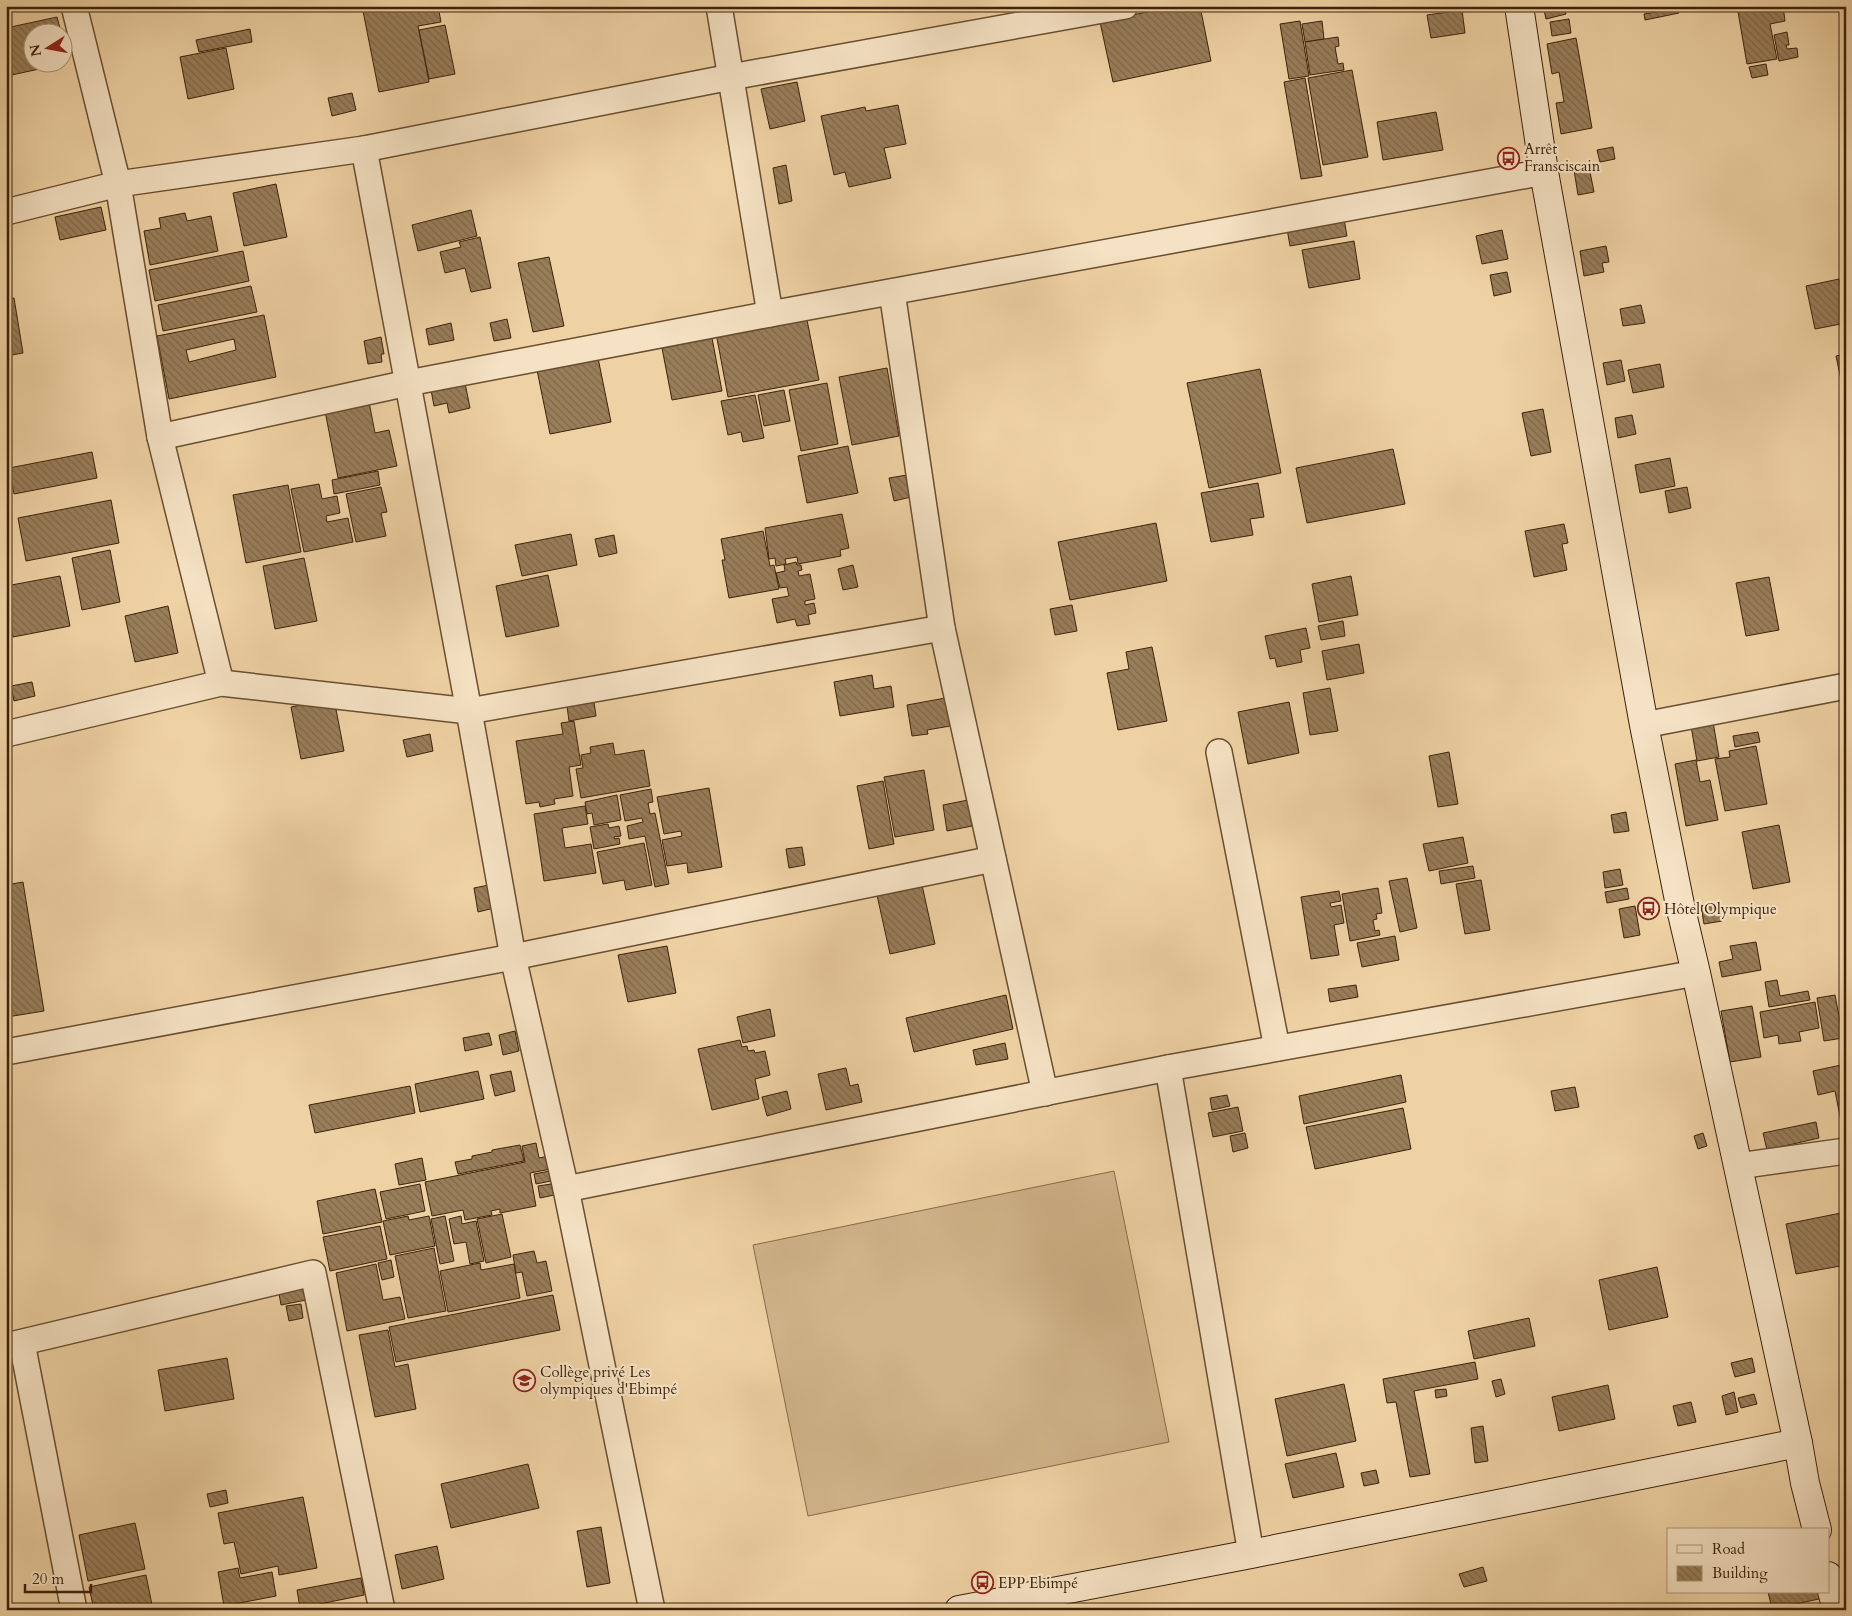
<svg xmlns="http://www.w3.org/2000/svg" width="1852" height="1616" font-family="Cardo,serif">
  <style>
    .pitch { fill: #d1b48a; stroke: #866b4a }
    .building { fill: url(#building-back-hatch); stroke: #3c220a; fill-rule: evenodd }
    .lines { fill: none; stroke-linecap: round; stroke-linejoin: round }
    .street-casing { stroke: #694e30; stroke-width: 28 }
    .secondary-casing { stroke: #3c220a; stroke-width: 30 }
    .street { stroke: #f5e2c4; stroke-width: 25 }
    .secondary { stroke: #f5e2c4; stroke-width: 28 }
    .labels { text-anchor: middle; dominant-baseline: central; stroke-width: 4.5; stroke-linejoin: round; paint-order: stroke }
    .poi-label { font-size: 15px; fill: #3c220a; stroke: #f5e2c4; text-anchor: start }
  </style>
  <defs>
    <pattern id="building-back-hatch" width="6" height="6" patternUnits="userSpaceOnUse" patternTransform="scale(1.25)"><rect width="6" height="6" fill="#997e5a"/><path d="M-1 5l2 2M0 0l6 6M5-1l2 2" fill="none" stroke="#7e6749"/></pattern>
  </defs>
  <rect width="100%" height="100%" fill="#efd2a4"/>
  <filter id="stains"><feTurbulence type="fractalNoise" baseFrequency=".004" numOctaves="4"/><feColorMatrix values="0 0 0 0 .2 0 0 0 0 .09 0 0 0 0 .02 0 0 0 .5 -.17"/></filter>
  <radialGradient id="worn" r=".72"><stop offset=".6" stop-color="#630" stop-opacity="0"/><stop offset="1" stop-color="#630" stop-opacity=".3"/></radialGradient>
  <polygon class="pitch" points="1114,1171 1169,1442 808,1516 753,1245"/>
  <g class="building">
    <polygon points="362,6 438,6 441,22 418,26 429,82 379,92"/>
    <polygon points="1175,6 1200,6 1211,61 1113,82 1100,22"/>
    <polygon points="1543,6 1564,6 1566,14 1546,19"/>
    <polygon points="1737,6 1783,6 1785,21 1770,24 1777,59 1747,64"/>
    <polygon points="1678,8 1679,13 1645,20 1644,14"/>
    <polygon points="1462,10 1465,33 1431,38 1427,15"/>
    <polygon points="57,17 61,32 32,32 32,62 62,62 62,42 67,63 7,76 6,28"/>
    <polygon points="1569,19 1571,33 1552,36 1550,22"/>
    <polygon points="1300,21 1309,76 1289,79 1280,24"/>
    <polygon points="1322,21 1324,39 1305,42 1302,24"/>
    <polygon points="445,25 455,74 429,79 419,30"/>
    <polygon points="250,29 252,42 199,52 196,40"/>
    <polygon points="1787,32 1789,45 1786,45 1787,49 1797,48 1798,57 1779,61 1774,35"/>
    <polygon points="1338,37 1339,46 1335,47 1338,64 1343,63 1344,70 1310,75 1305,42"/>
    <polygon points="1576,38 1592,128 1561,134 1556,103 1564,102 1559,72 1552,74 1547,44"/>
    <polygon points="226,48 234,89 188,99 180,57"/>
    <polygon points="1766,64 1768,75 1752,78 1749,67"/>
    <polygon points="1352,70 1368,157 1323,165 1308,78"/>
    <polygon points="1305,78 1322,176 1301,179 1284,82"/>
    <polygon points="797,82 805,121 770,129 761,89"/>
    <polygon points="352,93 356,110 332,116 328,98"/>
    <polygon points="898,105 906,144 884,148 891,178 849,187 845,172 834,175 821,116 865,107 866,111"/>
    <polygon points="1436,112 1443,150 1383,160 1377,122"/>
    <polygon points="1613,147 1615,159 1600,162 1597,150"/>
    <polygon points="786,165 792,201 779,204 773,168"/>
    <polygon points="1589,167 1594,192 1578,195 1574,170"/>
    <polygon points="276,184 287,237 244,246 233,193"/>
    <polygon points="101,207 106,230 60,240 55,217"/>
    <polygon points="471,210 477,236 418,251 412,225"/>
    <polygon points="185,213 187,221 211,216 218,251 150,265 144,231 161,228 159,218"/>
    <polygon points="1343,213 1347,236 1290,246 1286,223"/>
    <polygon points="1502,230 1508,259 1482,264 1476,236"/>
    <polygon points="480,237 491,288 471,292 465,268 445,273 440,252 461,247 459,242"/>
    <polygon points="1354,241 1360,279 1309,288 1302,250"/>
    <polygon points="1606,246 1609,262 1602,263 1604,272 1584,276 1580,251"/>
    <polygon points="243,251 249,281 155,301 149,270"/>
    <polygon points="549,257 564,326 533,332 518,263"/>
    <polygon points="1507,272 1511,292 1494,296 1490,275"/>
    <polygon points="1839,279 1846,312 1846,323 1815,329 1806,286"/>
    <polygon points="251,286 257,312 163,331 158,305"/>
    <polygon points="14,298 23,353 6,356 6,299"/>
    <polygon points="1641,305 1645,323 1623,326 1620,309"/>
    <path d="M264,315l12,62 -107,22 -12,-63zM234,339l2,11 -47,12 -3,-12z"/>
    <polygon points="806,315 819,380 728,397 716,333"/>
    <polygon points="507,319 511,338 494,341 490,323"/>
    <polygon points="451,323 454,340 429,345 426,329"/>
    <polygon points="381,337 384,354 381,354 382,362 368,364 364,341"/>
    <polygon points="712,338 722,391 672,400 662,348"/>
    <polygon points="1846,354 1846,379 1841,380 1836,356"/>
    <polygon points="598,358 611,422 550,434 537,370"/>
    <polygon points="1621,360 1625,381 1607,385 1603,363"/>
    <polygon points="1660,364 1664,387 1633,393 1628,370"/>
    <polygon points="887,368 899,436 852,445 839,377"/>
    <polygon points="1260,369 1281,473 1209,488 1187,383"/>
    <polygon points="465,383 470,408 449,413 447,403 434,406 431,390"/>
    <polygon points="827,383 838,444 801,451 789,390"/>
    <polygon points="784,390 790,421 764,426 758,395"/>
    <polygon points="755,395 764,438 743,442 741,432 728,435 721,401"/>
    <polygon points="369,402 375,433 389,430 397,466 338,478 325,411"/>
    <polygon points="1543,409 1551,452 1531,456 1522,413"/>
    <polygon points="1632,415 1636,434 1618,438 1615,418"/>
    <polygon points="848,446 858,493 807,503 798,456"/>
    <polygon points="1393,449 1405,504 1307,523 1296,468"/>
    <polygon points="92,452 97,478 14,494 9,468"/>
    <polygon points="1670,458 1675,486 1640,493 1635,465"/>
    <polygon points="378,471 380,485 334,494 332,480"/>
    <polygon points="907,475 911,497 894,501 889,478"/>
    <polygon points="1258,483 1264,517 1250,519 1253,535 1211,542 1201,493"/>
    <polygon points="319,484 322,499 337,496 340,513 326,516 327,522 348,518 353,542 304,552 291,489"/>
    <polygon points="288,485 301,552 246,563 233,495"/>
    <polygon points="381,487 387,512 381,513 386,536 356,542 346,494"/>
    <polygon points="1687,487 1691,508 1669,513 1665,491"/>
    <polygon points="111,500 119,543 26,561 18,518"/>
    <polygon points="842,514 849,548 840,550 841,556 798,564 797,557 785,559 786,564 776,566 775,558 769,559 765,528"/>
    <polygon points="1156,523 1167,581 1070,600 1058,542"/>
    <polygon points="1564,524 1568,543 1562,544 1567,570 1534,577 1525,531"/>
    <polygon points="763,531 770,566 774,565 779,589 729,598 722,560 725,560 721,539"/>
    <polygon points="571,534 577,565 522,576 515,545"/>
    <polygon points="614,535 617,553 599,557 595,539"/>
    <polygon points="110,550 120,602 82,610 72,558"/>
    <polygon points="304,558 317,621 275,629 263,566"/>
    <polygon points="796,562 797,565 801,565 802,570 798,571 799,576 810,574 815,599 805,601 805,605 814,603 816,613 808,615 810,624 797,626 795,619 777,623 772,599 789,596 787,587 780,588 776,573 785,571 784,565"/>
    <polygon points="853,565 858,587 843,590 838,569"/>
    <polygon points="548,575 559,626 506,637 496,586"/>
    <polygon points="60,576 70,626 13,637 9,613 6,613 6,586"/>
    <polygon points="1351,576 1358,615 1319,622 1312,584"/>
    <polygon points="1769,577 1779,630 1746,636 1736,583"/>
    <polygon points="1072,605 1077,631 1055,635 1050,609"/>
    <polygon points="168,606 178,653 135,662 125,616"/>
    <polygon points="1343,621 1345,636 1321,640 1318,626"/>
    <polygon points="1306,628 1310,648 1300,650 1302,662 1277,667 1275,658 1270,659 1265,636"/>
    <polygon points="1359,644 1364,673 1327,680 1322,651"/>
    <polygon points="1152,647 1167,721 1118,730 1107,673 1129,669 1126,652"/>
    <polygon points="872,675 874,689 891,686 894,707 840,716 834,682"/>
    <polygon points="32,682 35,696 14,701 11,686"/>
    <polygon points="1330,688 1338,731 1310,735 1303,693"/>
    <polygon points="951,697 956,725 927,730 928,734 912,736 907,705"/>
    <polygon points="334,699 344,751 301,759 291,707"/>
    <polygon points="594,702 596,716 569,721 567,706"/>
    <polygon points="1289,702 1299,753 1248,764 1238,712"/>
    <polygon points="1712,716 1719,757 1697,761 1690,720"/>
    <polygon points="574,721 581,765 569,767 573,796 554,799 555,804 540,807 539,802 526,804 516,741 563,734 561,723"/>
    <polygon points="1758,732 1760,742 1735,747 1733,736"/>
    <polygon points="430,734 433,751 407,757 403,740"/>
    <polygon points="613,743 615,755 644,750 650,786 581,798 576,769 583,768 581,755 591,753 590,747"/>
    <polygon points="1756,746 1767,804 1725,811 1715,759 1730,757 1729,751"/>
    <polygon points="1449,752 1458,804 1438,807 1429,756"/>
    <polygon points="1696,760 1700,782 1710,780 1718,820 1686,826 1675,764"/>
    <polygon points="924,770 934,830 895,837 884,777"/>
    <polygon points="883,781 894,844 869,849 857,786"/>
    <polygon points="709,788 722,867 688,873 687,863 667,866 662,840 682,836 681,831 664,834 657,797"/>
    <polygon points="651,789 653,802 648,803 650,814 655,813 669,884 655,887 645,836 629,839 627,826 643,822 642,818 625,821 620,795"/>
    <polygon points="617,795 621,820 594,825 592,813 587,814 585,802"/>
    <polygon points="968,800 972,826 947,831 943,805"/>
    <polygon points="585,806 588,824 562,828 565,848 591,844 596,873 544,881 534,814"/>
    <polygon points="1626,812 1629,831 1614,833 1611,815"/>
    <polygon points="608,824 609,828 619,826 621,836 614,837 615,839 619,838 620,844 594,849 590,827"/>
    <polygon points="1779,825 1790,882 1753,889 1742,832"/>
    <polygon points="1463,837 1468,863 1429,871 1423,844"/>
    <polygon points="644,843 652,885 626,890 624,880 603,884 597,852"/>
    <polygon points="802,847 805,865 789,868 786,849"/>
    <polygon points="1473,866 1475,878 1441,884 1439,871"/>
    <polygon points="1620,869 1623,885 1605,888 1603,872"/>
    <polygon points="920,876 935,944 890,954 875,886"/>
    <polygon points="1407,878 1417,928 1400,932 1389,881"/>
    <polygon points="1481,880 1490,930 1465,934 1456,884"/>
    <polygon points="23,882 44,1011 7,1017 6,885"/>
    <polygon points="489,885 494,908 478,912 474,888"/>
    <polygon points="1378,888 1382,913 1376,914 1377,919 1373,920 1375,931 1379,930 1380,935 1350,941 1342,894"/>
    <polygon points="1627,888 1629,899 1607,903 1605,892"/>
    <polygon points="1339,891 1341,901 1330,903 1331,907 1341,905 1344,923 1334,925 1339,955 1311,959 1301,897"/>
    <polygon points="1718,902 1722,921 1704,924 1701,906"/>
    <polygon points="1635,906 1640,935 1624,938 1619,909"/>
    <polygon points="1395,936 1399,960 1362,967 1357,943"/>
    <polygon points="1756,942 1761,970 1722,977 1719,962 1733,959 1730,946"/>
    <polygon points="667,946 676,993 628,1002 618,955"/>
    <polygon points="1777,980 1780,996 1808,991 1810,1000 1769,1007 1765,982"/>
    <polygon points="1356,985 1358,997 1330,1002 1328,989"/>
    <polygon points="1006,995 1013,1029 914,1052 906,1018"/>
    <polygon points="1835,995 1843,1038 1824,1041 1817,998"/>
    <polygon points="1815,1002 1819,1028 1799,1032 1801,1041 1779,1044 1778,1035 1764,1038 1760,1012"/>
    <polygon points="1752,1006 1761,1057 1730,1062 1721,1011"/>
    <polygon points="770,1009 775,1036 743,1043 737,1017"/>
    <polygon points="515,1031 519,1051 503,1055 499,1035"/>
    <polygon points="489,1033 492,1045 465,1051 463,1038"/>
    <polygon points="740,1040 742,1047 747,1046 748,1051 754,1050 755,1053 765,1051 770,1075 755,1079 759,1099 712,1110 698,1049"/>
    <polygon points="1005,1043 1008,1059 976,1065 973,1050"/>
    <polygon points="1846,1064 1846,1131 1843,1132 1835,1091 1818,1095 1813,1071"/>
    <polygon points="846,1068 850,1086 858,1084 862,1102 826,1110 818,1074"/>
    <polygon points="478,1071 484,1099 420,1112 415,1084"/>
    <polygon points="511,1071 515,1091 495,1096 490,1075"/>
    <polygon points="1401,1075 1406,1102 1304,1124 1299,1096"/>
    <polygon points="410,1086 415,1113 315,1133 309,1105"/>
    <polygon points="1575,1087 1579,1107 1555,1111 1551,1091"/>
    <polygon points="787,1091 791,1109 767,1116 762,1097"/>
    <polygon points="1227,1095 1230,1106 1212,1110 1210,1098"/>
    <polygon points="1238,1107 1243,1131 1213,1137 1208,1113"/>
    <polygon points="1403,1108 1411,1149 1315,1169 1306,1127"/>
    <polygon points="1816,1122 1819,1138 1767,1150 1763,1133"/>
    <polygon points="1245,1133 1248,1148 1233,1152 1230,1136"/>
    <polygon points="1703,1133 1707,1146 1698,1149 1694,1136"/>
    <polygon points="536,1143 539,1158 549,1156 551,1169 530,1173 536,1206 500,1213 500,1209 491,1211 492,1215 465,1220 463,1210 432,1216 425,1182 525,1162 522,1146"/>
    <polygon points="520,1145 524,1161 458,1174 455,1162 472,1159 472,1156 492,1152 492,1150"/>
    <polygon points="422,1158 426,1180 399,1185 395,1164"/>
    <polygon points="550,1171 551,1181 536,1184 534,1174"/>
    <polygon points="420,1184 425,1211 386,1219 380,1192"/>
    <polygon points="551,1184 554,1195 540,1198 538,1186"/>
    <polygon points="375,1189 382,1222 323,1234 317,1201"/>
    <polygon points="1841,1213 1846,1235 1846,1265 1796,1274 1786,1224"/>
    <polygon points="502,1214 511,1257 486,1263 477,1219"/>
    <polygon points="408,1216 409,1220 429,1216 435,1246 390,1255 383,1221"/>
    <polygon points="445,1216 454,1261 440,1264 431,1219"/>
    <polygon points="461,1216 462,1224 476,1221 484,1261 470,1264 466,1242 454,1244 449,1219"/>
    <polygon points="380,1226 387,1259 330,1271 323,1237"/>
    <polygon points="434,1248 446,1311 408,1318 395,1256"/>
    <polygon points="534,1251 537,1263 546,1261 552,1291 527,1296 522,1272 516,1273 513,1255"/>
    <polygon points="391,1260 394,1277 382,1280 378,1263"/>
    <polygon points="480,1263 481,1270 514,1264 520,1298 448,1312 440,1271"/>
    <polygon points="376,1264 383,1300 400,1297 405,1319 347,1331 336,1273"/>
    <polygon points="1657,1267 1668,1317 1609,1330 1599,1280"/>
    <polygon points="303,1284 306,1300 281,1305 278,1288"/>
    <polygon points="553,1295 560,1330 396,1362 389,1327"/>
    <polygon points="301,1304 303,1318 289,1321 286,1306"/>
    <polygon points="1529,1318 1535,1346 1474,1359 1468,1331"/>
    <polygon points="388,1330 395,1367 408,1364 416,1409 375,1417 359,1335"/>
    <polygon points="227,1358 234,1399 165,1411 158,1370"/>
    <polygon points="1752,1358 1755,1372 1735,1377 1731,1363"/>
    <polygon points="1475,1362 1478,1379 1414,1391 1430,1474 1410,1477 1396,1402 1387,1403 1383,1379"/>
    <polygon points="1501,1379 1505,1394 1496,1397 1492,1381"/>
    <polygon points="1344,1384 1356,1441 1287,1456 1275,1399"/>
    <polygon points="1608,1385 1615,1419 1559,1431 1552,1397"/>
    <polygon points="1446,1389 1447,1396 1436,1398 1435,1390"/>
    <polygon points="1734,1392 1738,1412 1726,1415 1722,1396"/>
    <polygon points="1754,1394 1757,1404 1741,1408 1738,1398"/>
    <polygon points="1691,1402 1696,1422 1678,1426 1673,1406"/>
    <polygon points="1483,1426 1488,1461 1475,1463 1471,1428"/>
    <polygon points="1336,1453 1344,1487 1293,1498 1285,1464"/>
    <polygon points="528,1464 539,1508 451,1528 441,1484"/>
    <polygon points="1376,1470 1379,1483 1364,1486 1361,1473"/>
    <polygon points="226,1490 228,1503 210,1507 207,1494"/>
    <polygon points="303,1497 317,1568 279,1575 278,1566 241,1574 234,1542 224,1544 218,1513"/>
    <polygon points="135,1523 145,1569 88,1581 79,1535"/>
    <polygon points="601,1527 610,1583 587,1587 577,1531"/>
    <polygon points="437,1546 444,1579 402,1589 395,1555"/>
    <polygon points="1483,1567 1487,1581 1464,1587 1459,1574"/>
    <polygon points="238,1568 240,1578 272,1572 276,1596 224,1606 218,1572"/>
    <polygon points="146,1575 153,1610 94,1610 89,1587"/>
    <polygon points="361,1578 364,1595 300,1608 297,1590"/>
    <polygon points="1768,1592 1818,1592 1819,1599 1772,1609"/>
  </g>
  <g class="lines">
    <defs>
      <g id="street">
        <polyline points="74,6 118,184 160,437 221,683"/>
        <polyline points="719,6 770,314"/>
        <polyline points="364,149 469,711 513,957 566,1189 652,1610"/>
        <polyline points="6,212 118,184 364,149 731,77 1125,6"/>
        <polyline points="892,292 942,628 1045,1093"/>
        <polyline points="160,437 408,383 770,314 1544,172"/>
        <polyline points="1644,725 1846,686"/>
        <polyline points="6,734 221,683 469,711 942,628"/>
        <polyline points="1219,752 1277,1048"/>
        <polyline points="6,1052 513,957 993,859"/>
        <polyline points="1168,1068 1251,1554"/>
        <polyline points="1738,1166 1846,1151"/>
        <polyline points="566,1189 1168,1068 1696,973"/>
        <polyline points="22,1343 74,1610"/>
        <polyline points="6,1346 313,1273 382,1610"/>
      </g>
      <g id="secondary">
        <polyline points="1519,6 1544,172 1644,725 1680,905 1696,973 1798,1443 1805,1483 1817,1530"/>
        <polyline points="1828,1576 1837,1610"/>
        <polyline points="959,1610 1251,1554 1798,1443"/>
      </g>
    </defs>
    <use href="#street" class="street-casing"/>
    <use href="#secondary" class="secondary-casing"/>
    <use href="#street" class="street"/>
    <use href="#secondary" class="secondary"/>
  </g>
  <defs>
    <symbol id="bus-ring" viewBox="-11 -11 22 22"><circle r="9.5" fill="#f5e2c4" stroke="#8f2418" stroke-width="1.5"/><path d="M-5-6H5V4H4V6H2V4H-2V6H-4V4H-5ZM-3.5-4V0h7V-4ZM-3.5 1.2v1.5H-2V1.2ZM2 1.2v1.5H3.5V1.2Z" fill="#8f2418"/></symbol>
    <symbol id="school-ring" viewBox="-11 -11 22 22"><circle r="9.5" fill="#f5e2c4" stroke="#8f2418" stroke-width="1.5"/><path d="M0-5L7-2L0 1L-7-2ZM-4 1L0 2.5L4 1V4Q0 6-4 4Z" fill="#8f2418"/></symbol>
  </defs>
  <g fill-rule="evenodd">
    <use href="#bus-ring" x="1496" y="146" width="25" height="25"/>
    <use href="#bus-ring" x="1636" y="896" width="25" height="25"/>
    <use href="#school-ring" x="512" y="1368" width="25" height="25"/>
    <use href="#bus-ring" x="970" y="1570" width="25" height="25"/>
  </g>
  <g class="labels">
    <g class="poi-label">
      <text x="1524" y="149">Arrêt<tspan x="1524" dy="17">Fransciscain</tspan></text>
      <text x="1664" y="909">Hôtel Olympique</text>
      <text x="540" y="1372">Collège privé Les<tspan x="540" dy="17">olympiques d'Ebimpé</tspan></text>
      <text x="998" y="1583">EPP Ebimpé</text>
    </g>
  </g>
  <rect width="1852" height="1616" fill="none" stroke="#efd2a4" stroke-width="25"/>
  <rect x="8" y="8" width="1837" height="1601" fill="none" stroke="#3c220a" stroke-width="2.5"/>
  <rect x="12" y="12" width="1827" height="1591" fill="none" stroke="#3c220a"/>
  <rect x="1667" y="1528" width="162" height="65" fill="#f5e2c4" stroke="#ab957a"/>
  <rect x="1677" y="1545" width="25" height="8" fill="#f5e2c4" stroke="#ab957a"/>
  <text x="1712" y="1554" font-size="15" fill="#3c220a">Road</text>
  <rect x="1677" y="1566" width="25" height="15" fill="url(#building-back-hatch)" stroke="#ab957a"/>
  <text x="1712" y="1578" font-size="15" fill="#3c220a">Building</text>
  <g transform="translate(48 48) rotate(259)"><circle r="24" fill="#f5e2c4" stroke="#ab957a"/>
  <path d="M0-4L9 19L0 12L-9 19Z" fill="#8f2418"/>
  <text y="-8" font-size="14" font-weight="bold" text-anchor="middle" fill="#3c220a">N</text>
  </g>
  <path d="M25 1584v8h66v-8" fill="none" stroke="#3c220a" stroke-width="2.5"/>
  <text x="32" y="1584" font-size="15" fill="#3c220a" stroke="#f5e2c4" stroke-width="4" paint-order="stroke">20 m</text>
  <rect width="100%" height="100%" filter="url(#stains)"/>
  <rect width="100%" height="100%" fill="url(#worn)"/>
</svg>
